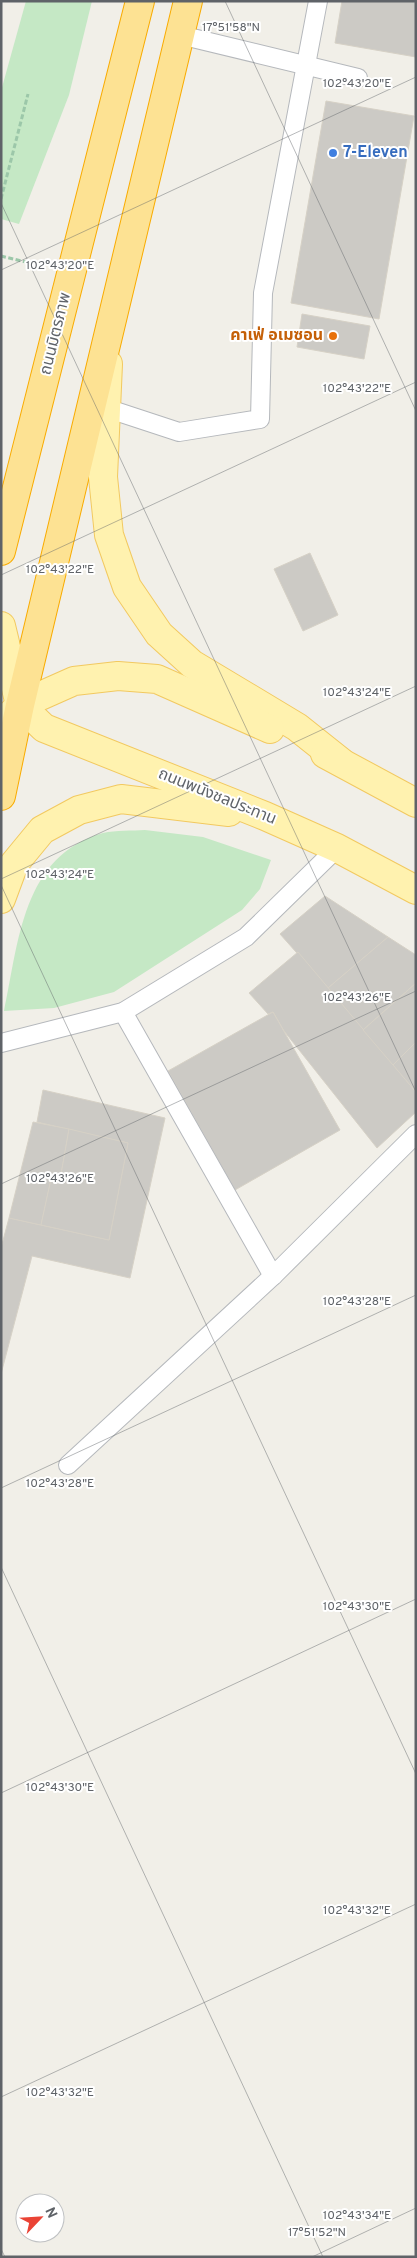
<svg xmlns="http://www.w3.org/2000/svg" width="417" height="2258" font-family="Overpass,'Noto Sans Thai',sans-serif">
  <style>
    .green { fill: #c5e8c5 }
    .building { fill: #cccac5; stroke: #d6d1c6 }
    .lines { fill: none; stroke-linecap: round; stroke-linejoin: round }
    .lane-casing { stroke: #b5b8bc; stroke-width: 20 }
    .primary-casing { stroke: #f2c960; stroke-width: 30 }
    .highway-casing { stroke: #f9ab00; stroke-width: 30 }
    .path { stroke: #9cc7a9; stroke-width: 3; stroke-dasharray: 5 2.5; stroke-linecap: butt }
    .lane { stroke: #fff; stroke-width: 18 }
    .primary { stroke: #fff2af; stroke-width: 28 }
    .highway { stroke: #fde293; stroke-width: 28 }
    .ticks { fill: none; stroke: #5f6368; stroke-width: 1; stroke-opacity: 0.45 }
    .shop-dot { fill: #3f7fe0; stroke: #fff; stroke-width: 2 }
    .food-dot { fill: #e8710a; stroke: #fff; stroke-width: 2 }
    .labels { text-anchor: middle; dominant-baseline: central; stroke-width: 4; stroke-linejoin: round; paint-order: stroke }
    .shop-label { font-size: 16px; font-weight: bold; fill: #366cbe; stroke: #fff; text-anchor: start }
    .street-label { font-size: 16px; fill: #5f6368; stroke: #fff }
    .food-label { font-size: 16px; font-weight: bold; fill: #c56008; stroke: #fff; text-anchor: end }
    .ticks-label { font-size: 12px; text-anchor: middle; fill: #5f6368; stroke: #fff; stroke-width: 4; stroke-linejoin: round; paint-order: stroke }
  </style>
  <rect width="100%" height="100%" fill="#f1efe8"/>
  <g class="green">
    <polygon points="26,1 92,1 69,95 19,224 1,219 1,91"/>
    <path d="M145,830l58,7 68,23 -11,29 -18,21 -128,82 -60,16 -50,3c15,-69 18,-155 99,-178 13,-3 29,-2 42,-3z"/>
  </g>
  <g class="building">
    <polygon points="342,1 416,1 416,57 335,43"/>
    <polygon points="326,101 414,116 379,319 291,303"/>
    <polygon points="302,314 370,326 364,359 297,347"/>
    <polygon points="310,553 338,615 303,631 274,569"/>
    <polygon points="325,896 388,937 328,988 280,934"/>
    <polygon points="388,937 416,955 416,983 363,1030 328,988"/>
    <polygon points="298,952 416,1092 416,1112 377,1148 284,1031 273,1012 268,1014 249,993"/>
    <polygon points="416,983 416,1042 393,1065 363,1030"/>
    <polygon points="273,1012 340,1130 235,1190 168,1071"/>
    <polygon points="416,1042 416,1092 393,1065"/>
    <polygon points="43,1090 165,1118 130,1278 32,1256 1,1374 1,1248 9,1218 109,1240 128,1143 37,1122"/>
    <polygon points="33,1122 69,1129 60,1180 51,1179 41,1225 9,1218"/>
    <polygon points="69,1129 128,1143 109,1240 41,1225 51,1179 60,1180"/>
  </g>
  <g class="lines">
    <defs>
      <g id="lane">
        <polyline points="180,35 358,78"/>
        <polyline points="106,408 179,432 260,419 263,293 318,1"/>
        <polyline points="123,1012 273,1276"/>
        <polyline points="1,1043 123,1012 246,937 337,848"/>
        <polyline points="68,1465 273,1276 416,1134"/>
      </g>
      <g id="primary">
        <polyline points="108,364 103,477 109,535 127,587 159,634 192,664 297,727 341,762"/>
        <polyline points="1,626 20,705 44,728 265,816 337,848 416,890"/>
        <polyline points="1,725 20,705 74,681 118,676 157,679 270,729"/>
        <polyline points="325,754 416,803"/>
        <polyline points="1,899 14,864 42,830 79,810 121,799 229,812"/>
      </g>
      <g id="highway">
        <polyline points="1,551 140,1"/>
        <polyline points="1,796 20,705 188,1"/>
      </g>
    </defs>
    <use href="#lane" class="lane-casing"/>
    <use href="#primary" class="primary-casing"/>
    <use href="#highway" class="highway-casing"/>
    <g class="path">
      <polyline points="1,199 28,94"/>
      <polyline points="1,256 42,266"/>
    </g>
    <use href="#lane" class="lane"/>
    <use href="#primary" class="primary"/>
    <use href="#highway" class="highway"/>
  </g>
  <path class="ticks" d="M225,1l191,410M1,203l415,889M1,270l415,-193M1,575l415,-193M1,879l415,-193M1,885l415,889M1,1184l415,-193M1,1488l415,-193M1,1567l322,690M1,1793l415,-194M1,2097l415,-193M1,2249l4,8M312,2257l104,-49"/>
  <circle class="shop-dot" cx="333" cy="153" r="5"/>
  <circle class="food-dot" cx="333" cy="336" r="5"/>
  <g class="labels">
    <g class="shop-label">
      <text x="343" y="153">7-Eleven</text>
    </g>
    <g class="street-label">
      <text transform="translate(56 334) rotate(-76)">ถนนมิตรภาพ</text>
      <text transform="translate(217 797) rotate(22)">ถนนพนังชลประทาน</text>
    </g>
    <g class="food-label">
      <text x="323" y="336">คาเฟ่ อเมซอน</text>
    </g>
  </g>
  <g class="ticks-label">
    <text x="231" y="31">17°51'58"N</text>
    <text x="357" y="87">102°43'20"E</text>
    <text x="60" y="269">102°43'20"E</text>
    <text x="357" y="392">102°43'22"E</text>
    <text x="60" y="573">102°43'22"E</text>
    <text x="357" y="696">102°43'24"E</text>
    <text x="60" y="878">102°43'24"E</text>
    <text x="357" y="1001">102°43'26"E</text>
    <text x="60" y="1182">102°43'26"E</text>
    <text x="357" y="1305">102°43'28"E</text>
    <text x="60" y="1487">102°43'28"E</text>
    <text x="357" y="1610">102°43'30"E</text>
    <text x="60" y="1791">102°43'30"E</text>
    <text x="357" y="1914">102°43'32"E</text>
    <text x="60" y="2096">102°43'32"E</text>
    <text x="357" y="2219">102°43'34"E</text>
    <text x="317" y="2236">17°51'52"N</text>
  </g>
  <rect width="417" height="2258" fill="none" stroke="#5f6368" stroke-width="5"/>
  <g transform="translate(40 2218) rotate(65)"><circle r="24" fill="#ffffff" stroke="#bfc1c3"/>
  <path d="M0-4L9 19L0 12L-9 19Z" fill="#ea4335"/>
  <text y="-8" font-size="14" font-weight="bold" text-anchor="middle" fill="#5f6368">N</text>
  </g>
</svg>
